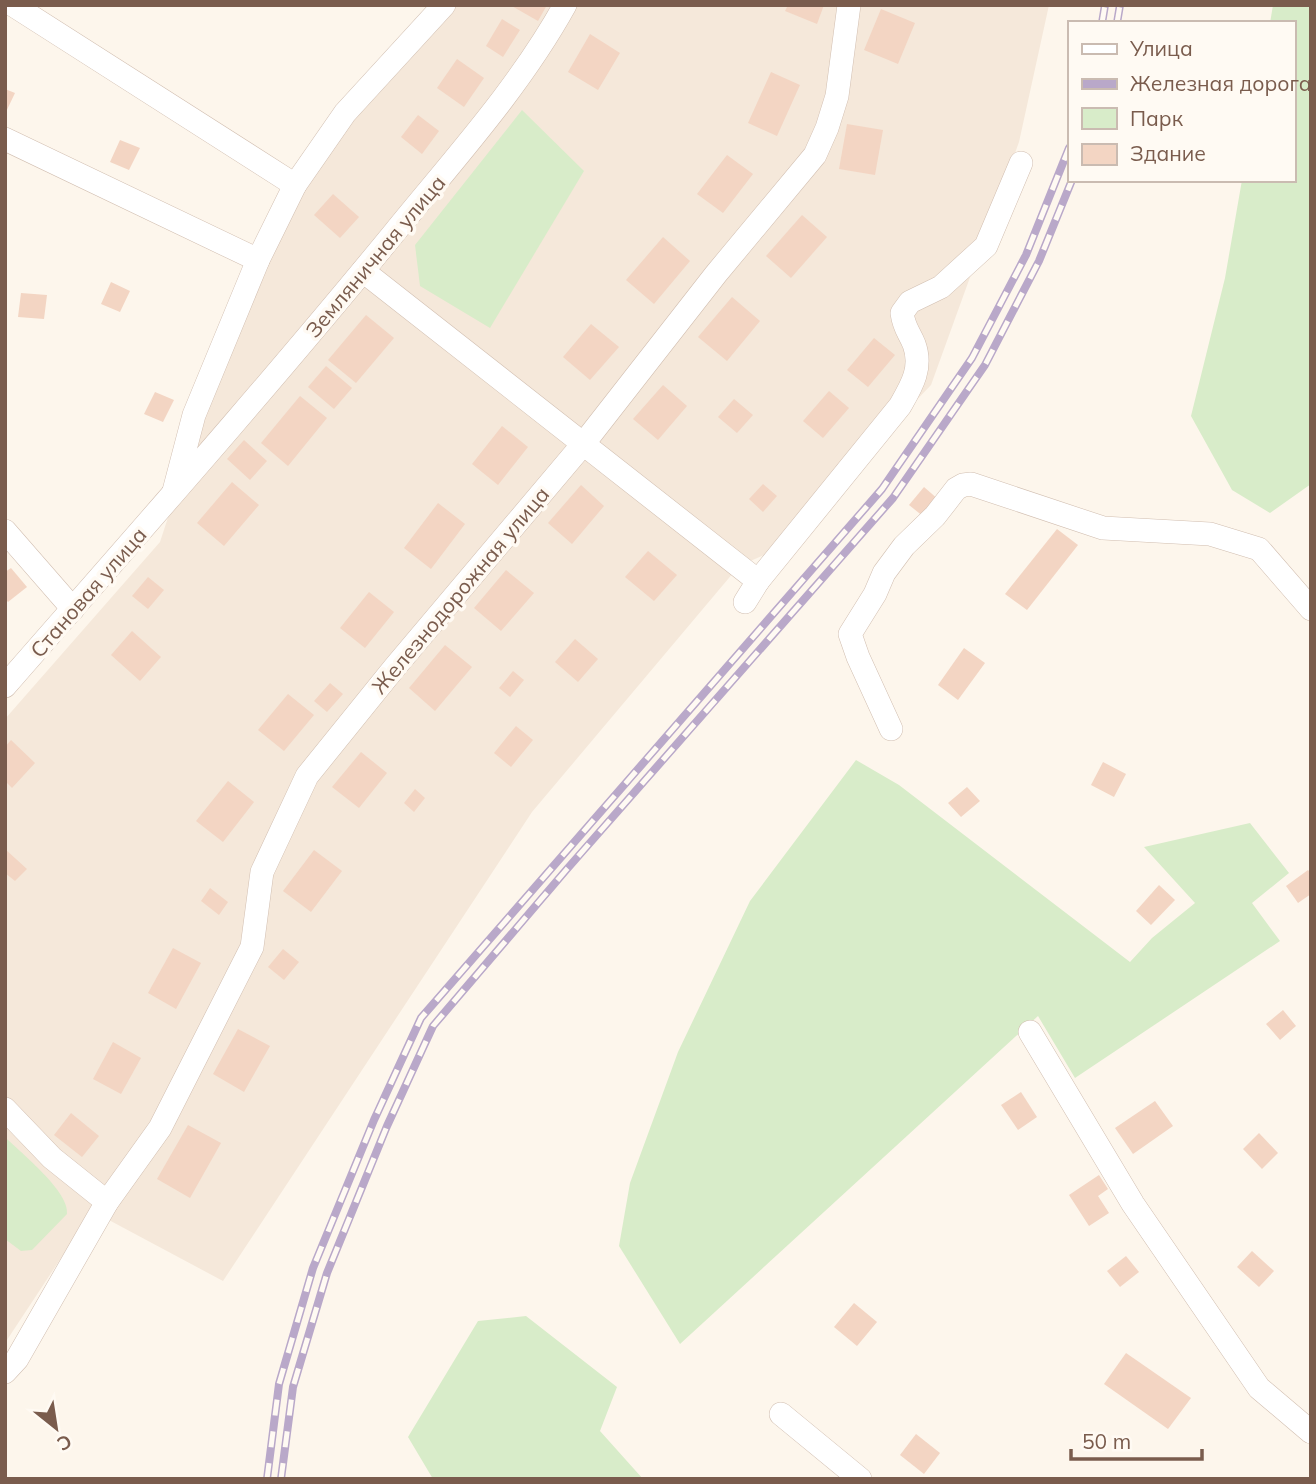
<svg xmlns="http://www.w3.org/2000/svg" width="1316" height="1484" font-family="Mulish,sans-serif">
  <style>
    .residential { fill: #f5e8da }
    .green { fill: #d8ecc9 }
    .building { fill: #f3d5c3 }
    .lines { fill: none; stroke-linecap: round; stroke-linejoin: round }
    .minor-casing { stroke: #d1beb0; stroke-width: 24 }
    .minor { stroke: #fff; stroke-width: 23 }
    .rail-casing { stroke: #b9a8c9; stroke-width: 8 }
    .rail { stroke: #fffaf3; stroke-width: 5; stroke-dasharray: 16; stroke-linecap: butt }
    .labels { text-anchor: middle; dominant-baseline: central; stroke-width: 7; stroke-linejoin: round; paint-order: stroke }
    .street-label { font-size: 21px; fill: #7a5c4d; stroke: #fffaf3 }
  </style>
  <rect width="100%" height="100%" fill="#fdf6ec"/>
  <polygon class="residential" points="453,5 1049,5 1019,142 931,385 771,552 739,566 532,812 223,1281 92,1211 5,1343 5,719 160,542 200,420 285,220 336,138"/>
  <g class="green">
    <polygon points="1273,5 1311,5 1311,484 1270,513 1232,490 1191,416 1225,278 1242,180 1293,180 1293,23 1270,23"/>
    <polygon points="522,110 584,171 490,328 420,286 415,245"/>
    <polygon points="856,760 899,785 1130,962 1152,938 1195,903 1144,847 1250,823 1289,873 1252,903 1280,941 1075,1078 1038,1016 680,1344 619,1246 630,1183 678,1052 750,901"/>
    <path d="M5,1137c17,17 65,55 62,77l-35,36 -11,1 -16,-12z"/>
    <polygon points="526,1316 617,1387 600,1431 643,1479 433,1479 408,1437 478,1321"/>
  </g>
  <g class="building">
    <polygon points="510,5 547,5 538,21"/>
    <polygon points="788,5 824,5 817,24 785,11"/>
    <polygon points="881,9 915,23 898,64 864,50"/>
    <polygon points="502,19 520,30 503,57 486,46"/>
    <polygon points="590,34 620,53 598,90 568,72"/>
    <polygon points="457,59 484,78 464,107 437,88"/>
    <polygon points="771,72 800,85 777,136 748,123"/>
    <polygon points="5,89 15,93 5,114"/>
    <polygon points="418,115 439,131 422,154 401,137"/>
    <polygon points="847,124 883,130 875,175 839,169"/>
    <polygon points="120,140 140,148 129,170 110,162"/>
    <polygon points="727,155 753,174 723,213 697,194"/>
    <polygon points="333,194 359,217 340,238 314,215"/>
    <polygon points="802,215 827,237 791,278 766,256"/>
    <polygon points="663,237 690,261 654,304 626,280"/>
    <polygon points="111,282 130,291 120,312 101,304"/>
    <polygon points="21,293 47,295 44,319 18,317"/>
    <polygon points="732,297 760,321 727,361 698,337"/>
    <polygon points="366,315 394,338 356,383 328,360"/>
    <polygon points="591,324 619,347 590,380 563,357"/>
    <polygon points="874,338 895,355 868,387 847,370"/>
    <polygon points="326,366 352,388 334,409 308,387"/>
    <polygon points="663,385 687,406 658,440 633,419"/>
    <polygon points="829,391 849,408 823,438 803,421"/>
    <polygon points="155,392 174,400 163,422 144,414"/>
    <polygon points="300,396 327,418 288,466 261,443"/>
    <polygon points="734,399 753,415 737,433 718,417"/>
    <polygon points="502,426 528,447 498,485 472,464"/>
    <polygon points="244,440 267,461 250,480 227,459"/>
    <polygon points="232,482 259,505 224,546 197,523"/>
    <polygon points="763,484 777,496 763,512 749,499"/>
    <polygon points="581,485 604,506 572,544 548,523"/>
    <polygon points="924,487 939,500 924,517 909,505"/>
    <polygon points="438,503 465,524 431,569 404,548"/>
    <polygon points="1057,529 1078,545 1027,610 1005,594"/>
    <polygon points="648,551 677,575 654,601 625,577"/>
    <polygon points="11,568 27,587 8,602 5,599 5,572"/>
    <polygon points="506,570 534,593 501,631 474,608"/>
    <polygon points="148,577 164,590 148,609 132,596"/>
    <polygon points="369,592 394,612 365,648 340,628"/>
    <polygon points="132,631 161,657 140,681 111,655"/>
    <polygon points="575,639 598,659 578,682 555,662"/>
    <polygon points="445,645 472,667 435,711 409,688"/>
    <polygon points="964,648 985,663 958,700 938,685"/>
    <polygon points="513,671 524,680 510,697 499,688"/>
    <polygon points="330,683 343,694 327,712 314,701"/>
    <polygon points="288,694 314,715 284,751 258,730"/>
    <polygon points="516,726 533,740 511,767 494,753"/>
    <polygon points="11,740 35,763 12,788 5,781 5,747"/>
    <polygon points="361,752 387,773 359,808 332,787"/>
    <polygon points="1103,762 1126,774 1114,797 1091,785"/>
    <polygon points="228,781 254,802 223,842 196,821"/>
    <polygon points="967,787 980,801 961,817 948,803"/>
    <polygon points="415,789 425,798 414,812 404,803"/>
    <polygon points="5,849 27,869 15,881 5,873"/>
    <polygon points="314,850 342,871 311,912 283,891"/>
    <polygon points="1308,870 1311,873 1311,894 1298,903 1286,886"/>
    <polygon points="1159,885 1175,900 1151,925 1136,911"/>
    <polygon points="210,888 228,902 219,915 201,901"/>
    <polygon points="173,948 201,963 176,1009 148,993"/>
    <polygon points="283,949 299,962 284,980 268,967"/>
    <polygon points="1283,1010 1296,1026 1280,1040 1266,1024"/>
    <polygon points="238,1029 270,1046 244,1092 213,1074"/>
    <polygon points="113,1042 141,1058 121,1094 93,1079"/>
    <polygon points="1021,1092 1037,1117 1018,1130 1001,1105"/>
    <polygon points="1155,1101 1173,1126 1133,1154 1115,1128"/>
    <polygon points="71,1113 99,1136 82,1157 54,1135"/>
    <polygon points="188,1125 221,1143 190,1198 157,1179"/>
    <polygon points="1259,1133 1278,1153 1262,1169 1243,1149"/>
    <polygon points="1099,1175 1108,1189 1098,1196 1109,1213 1089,1226 1069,1195"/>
    <polygon points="1252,1251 1274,1271 1259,1287 1237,1267"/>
    <polygon points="1126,1256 1139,1272 1120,1287 1107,1271"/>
    <polygon points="854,1303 877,1322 857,1346 834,1327"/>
    <polygon points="1126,1353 1191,1398 1168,1429 1104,1384"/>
    <polygon points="916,1434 940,1453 924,1474 900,1455"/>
  </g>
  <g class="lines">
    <defs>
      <g id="minor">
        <polyline points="13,5 295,185 258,260 194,415 174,491"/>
        <polyline points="5,139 258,260"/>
        <polyline points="295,185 345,113 444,5"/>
        <polyline points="363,271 758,581 745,602"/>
        <polyline points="5,531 73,609"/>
        <path d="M758,581l142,-175c11,-19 23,-38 14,-62 -5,-12 -10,-16 -12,-31l8,-11 31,-15 45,-41 35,-83"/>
        <path d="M5,686c131,-150 263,-299 389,-453 60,-74 125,-145 171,-228"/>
        <polyline points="891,729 858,657 850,634 875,594 884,573 904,546 935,516 956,489 963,485 971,484 1103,528 1210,534 1259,549 1311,609"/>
        <polyline points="1030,1032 1133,1204 1259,1388 1311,1432"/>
        <polyline points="5,1109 52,1158 107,1202"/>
        <polyline points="5,1372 17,1359 107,1202 160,1128 252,947 262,872 307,776 395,667 584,443 716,274 815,155 827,128 837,96 849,5"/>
        <polyline points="781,1414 860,1479"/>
      </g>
    </defs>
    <use href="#minor" class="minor-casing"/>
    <use href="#minor" class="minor"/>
    <defs>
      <g id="rail">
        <polyline points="1102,23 1105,5"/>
        <polyline points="1117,23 1120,5"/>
        <polyline points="267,1479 279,1384 313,1268 374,1120 421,1018 882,489 972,358 1026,255 1069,148"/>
        <polyline points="281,1479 293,1387 327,1273 387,1126 433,1026 567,869 893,498 985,365 1039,261 1072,180"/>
      </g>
    </defs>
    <use href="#rail" class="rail-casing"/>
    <use href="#rail" class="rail"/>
  </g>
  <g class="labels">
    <g class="street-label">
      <text transform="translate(375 256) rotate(-50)">Земляничная улица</text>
      <text transform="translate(460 590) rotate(-50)">Железнодорожная улица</text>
      <text transform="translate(88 592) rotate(-49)">Становая улица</text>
    </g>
  </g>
  <rect width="1316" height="1484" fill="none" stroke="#7a5c4d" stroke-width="14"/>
  <rect x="1068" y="21" width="228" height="161" fill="#fffaf3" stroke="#cabbb1" stroke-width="2"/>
  <rect x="1082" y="44" width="35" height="10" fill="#ffffff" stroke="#cabbb1" stroke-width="2"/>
  <text x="1130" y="56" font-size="21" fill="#7a5c4d">Улица</text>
  <rect x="1082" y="79" width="35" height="10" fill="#b9a8c9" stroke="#cabbb1" stroke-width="2"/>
  <text x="1130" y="91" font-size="21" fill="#7a5c4d">Железная дорога</text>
  <rect x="1082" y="108" width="35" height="21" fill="#d8ecc9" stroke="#cabbb1" stroke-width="2"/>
  <text x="1130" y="126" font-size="21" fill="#7a5c4d">Парк</text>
  <rect x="1082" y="144" width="35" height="21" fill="#f3d5c3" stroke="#cabbb1" stroke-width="2"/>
  <text x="1130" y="161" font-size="21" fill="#7a5c4d">Здание</text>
  <g transform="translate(56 1428) rotate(150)" stroke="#fffaf3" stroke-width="5" paint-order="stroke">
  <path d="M0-5L12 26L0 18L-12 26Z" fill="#7a5c4d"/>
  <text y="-10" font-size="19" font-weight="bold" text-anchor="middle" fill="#7a5c4d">С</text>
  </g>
  <path d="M1071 1449v10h131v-10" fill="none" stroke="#7a5c4d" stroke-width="3.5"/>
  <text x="1082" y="1449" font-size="21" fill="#7a5c4d" stroke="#fffaf3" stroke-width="5" paint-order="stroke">50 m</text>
</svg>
